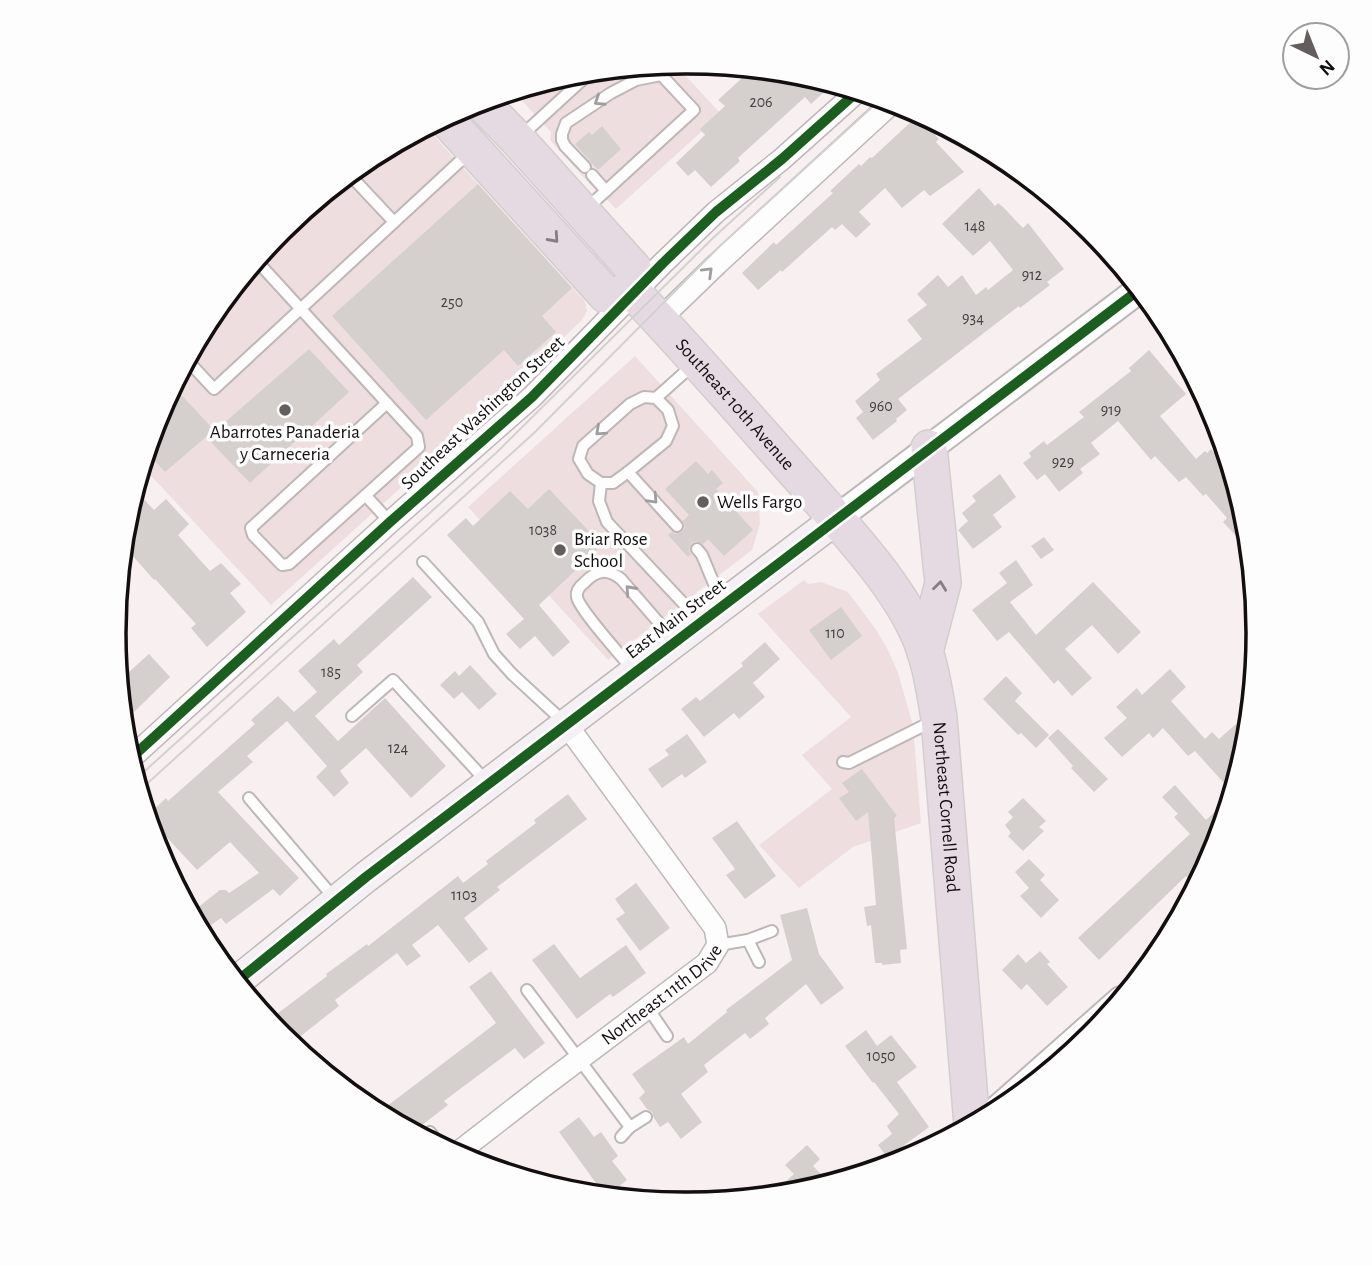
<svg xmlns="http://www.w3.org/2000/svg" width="1372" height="1266" font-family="'Alegreya Sans',sans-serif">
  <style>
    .built { fill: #eededf }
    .building { fill: #d5d0ce }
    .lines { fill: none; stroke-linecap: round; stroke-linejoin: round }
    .service-casing { stroke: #beb7b8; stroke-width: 14 }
    .minor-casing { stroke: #beb7b8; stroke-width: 24 }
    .tertiary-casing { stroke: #beb7b8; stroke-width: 30 }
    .secondary-casing { stroke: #beb7b8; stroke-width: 33 }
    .trunk-casing { stroke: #d2cece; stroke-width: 38 }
    .service { stroke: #fefdfd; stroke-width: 10 }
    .minor { stroke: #fefdfd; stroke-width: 21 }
    .tertiary { stroke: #fefdfd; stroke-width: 26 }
    .secondary { stroke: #f5f0f3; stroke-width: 30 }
    .trunk { stroke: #e6dae2; stroke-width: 35 }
    .tram { stroke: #d3d0d1; stroke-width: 2 }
    .cycleway-casing { stroke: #fdfdfd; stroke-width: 15 }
    .cycleway { stroke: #1b5e20; stroke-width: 10 }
    .oneway { stroke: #a09d9e }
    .oneway2 { stroke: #877e83 }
    .poi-dot { fill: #635d5e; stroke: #fdfdfd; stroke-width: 2.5 }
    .labels { text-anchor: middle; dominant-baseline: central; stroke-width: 7; stroke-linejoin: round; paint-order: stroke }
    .number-label { font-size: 16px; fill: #443e3f }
    .street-label { font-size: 19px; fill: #130e0f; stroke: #fdfdfd }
    .poi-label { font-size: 19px; fill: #130e0f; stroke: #fdfdfd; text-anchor: start }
    .rim { fill: none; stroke: #130e0f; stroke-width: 3.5 }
  </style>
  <rect width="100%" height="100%" fill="#f8f0f0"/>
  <g class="built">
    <polygon points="673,62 721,114 616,209 599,191 591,185 550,140 551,132 513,91 575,72"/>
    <polygon points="426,127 584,300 586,304 587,311 582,320 511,388 271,605 142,466 158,414 211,315 282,228 369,157"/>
    <polygon points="635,356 758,492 760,524 752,550 608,660 468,507"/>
    <polygon points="804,580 808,584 821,582 848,592 875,628 888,650 898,673 913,725 921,823 853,847 799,888 759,845 832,789 802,755 851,717 758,614"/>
  </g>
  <g class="building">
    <polygon points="753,68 775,70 786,83 792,77 798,83 807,75 834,83 811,104 805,97 738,158 740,161 711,187 695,170 688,176 676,163 705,135 700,129 725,106 718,100"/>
    <polygon points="915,118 924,128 927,126 939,139 936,142 964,172 930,196 924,190 902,208 885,188 859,212 871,224 856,238 842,224 835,230 832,227 782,272 781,270 758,290 742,273 774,242 776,245 833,193 830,191 859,164 861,166 870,157 872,158"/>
    <polygon points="602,126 621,149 598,170 575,144 589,132 592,135"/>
    <polygon points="478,184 572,288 542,316 556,332 518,366 504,350 426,420 332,316"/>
    <polygon points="979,188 995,206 998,203 1003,207 1023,228 1028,223 1064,269 1047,282 1050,285 1020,308 1019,306 898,399 907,410 896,419 897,421 873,440 856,418 863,412 855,401 880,380 876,374 922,339 907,320 927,305 917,294 938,275 948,287 962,275 976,295 986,287 988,290 1013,270 990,241 973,256 942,224"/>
    <polygon points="309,349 349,392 250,483 207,438"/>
    <polygon points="1149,350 1186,394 1160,416 1196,459 1205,451 1207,453 1211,449 1218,456 1221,454 1229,463 1247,522 1250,551 1223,522 1227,518 1206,494 1203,496 1186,477 1179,482 1155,456 1151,460 1118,421 1091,443 1100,454 1080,469 1083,473 1059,492 1045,474 1037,480 1023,463 1031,457 1029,453 1044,441 1047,445 1084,417 1079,412 1131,371 1129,368"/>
    <polygon points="173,386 214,430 165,472 155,461 139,475 158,414"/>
    <polygon points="696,461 708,474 712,470 723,483 716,489 753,530 724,556 708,539 703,544 696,541 691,543 689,550 691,554 688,557 668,535 672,532 675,534 682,532 685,528 683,521 689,515 665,489"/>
    <polygon points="1000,474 1016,497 993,515 1002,527 973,549 958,530 968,521 962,513 976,501 972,496"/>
    <polygon points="549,489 602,545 539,605 570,642 553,657 535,636 520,649 506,634 524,619 447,535 466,518 473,526 510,491 528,509"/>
    <polygon points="135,490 154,510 166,499 189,524 178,535 200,560 210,571 221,563 241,584 230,593 246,612 207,647 191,628 196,624 155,579 154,580 123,545 125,521"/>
    <polygon points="1044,537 1054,550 1041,559 1031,546"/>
    <polygon points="1016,560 1033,585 1010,602 1036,635 1093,582 1141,632 1118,654 1092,625 1065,649 1092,678 1072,696 1058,680 1054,684 1009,632 997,641 972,610 1007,583 999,573"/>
    <polygon points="413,577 432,597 357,665 363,672 315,716 338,741 385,698 446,766 411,798 366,748 340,771 349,783 334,797 316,777 327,766 287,721 247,756 253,762 218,792 299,878 280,896 273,889 226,924 221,918 211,925 197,908 220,890 226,890 229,893 259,873 230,842 197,870 147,816 166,798 168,801 255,724 251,720 278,696 294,712 317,692 298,671 334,639 339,645"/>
    <polygon points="841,607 862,636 831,660 809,630"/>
    <polygon points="765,642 780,659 753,683 765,697 739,719 734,713 704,737 681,709 696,697 700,701 743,666 741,663"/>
    <polygon points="149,654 170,677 133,713 121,700 119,681"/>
    <polygon points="470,665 497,694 479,710 462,692 454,699 440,685 455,671 459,676"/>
    <polygon points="1170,669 1186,687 1171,701 1205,739 1212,732 1219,739 1236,724 1247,738 1247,745 1232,792 1195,751 1188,756 1163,728 1153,738 1149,733 1122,757 1104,738 1127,718 1116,707 1137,688 1142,695"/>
    <polygon points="1006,676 1022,693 1015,701 1049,735 1036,748 1021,733 1018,735 983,699"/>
    <polygon points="1058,729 1108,779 1094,792 1071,768 1073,766 1048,738"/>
    <polygon points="687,734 707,762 685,778 682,774 662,788 648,769 669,755 665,750"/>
    <polygon points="862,769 897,816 894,818 907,949 900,950 901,963 882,965 882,963 875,963 871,925 867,926 864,907 876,905 868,812 856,821 839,798 849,792 842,783"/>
    <polygon points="1175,785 1206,820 1231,797 1218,840 1200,856 1206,864 1189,879 1186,876 1099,960 1078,938 1190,834 1174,817 1178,814 1162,797"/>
    <polygon points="568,794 587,819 497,887 500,890 464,918 488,949 469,963 438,925 412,945 421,956 407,966 397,953 335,1000 339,1006 297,1039 277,1014 327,976 326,974 367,944 368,946 458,876 463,883 488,864 486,861 536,823 534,820"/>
    <polygon points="1023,798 1046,821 1039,827 1044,831 1023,851 1008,836 1011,833 1005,825 1013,817 1008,812"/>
    <polygon points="737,821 776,876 745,899 726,875 735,869 712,838"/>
    <polygon points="1029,859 1045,875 1040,880 1059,900 1041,918 1020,896 1029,888 1015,872"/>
    <polygon points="636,883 670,928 640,951 616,919 625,913 615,899"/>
    <polygon points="807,908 819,954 844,988 821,1005 806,984 765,1018 769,1024 750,1039 745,1033 704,1065 708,1072 681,1094 702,1122 681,1139 668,1122 660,1127 654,1118 652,1112 647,1109 639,1098 645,1092 632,1074 684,1037 688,1044 727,1012 726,1010 792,960 780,915"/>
    <polygon points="554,944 580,978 626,945 646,973 613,997 610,994 577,1019 532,960"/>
    <polygon points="1040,951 1050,962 1047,964 1068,987 1047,1006 1027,984 1021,990 1002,970 1018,954 1026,963"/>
    <polygon points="491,971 545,1043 524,1059 515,1048 444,1101 448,1105 413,1132 378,1113 496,1023 469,987"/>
    <polygon points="866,1030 877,1046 891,1035 917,1067 897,1082 929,1127 899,1149 905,1156 893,1165 878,1145 892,1134 887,1126 899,1114 874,1082 873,1083 845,1046"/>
    <polygon points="579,1117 594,1137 601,1132 618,1156 612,1161 627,1180 606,1197 559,1132"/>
    <polygon points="807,1145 820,1159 813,1166 827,1180 819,1187 797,1194 770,1196 794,1174 785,1165"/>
  </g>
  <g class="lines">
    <defs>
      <g id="service">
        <polyline points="520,137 593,70"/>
        <polyline points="585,167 565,146 562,140 562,134 566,123 611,93 636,80 661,75"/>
        <polyline points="349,174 394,222"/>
        <polyline points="592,175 606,191"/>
        <polyline points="585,210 694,110 652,65"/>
        <polyline points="256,260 417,436 419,447 289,564 282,565 253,535 251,528 387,403"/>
        <polyline points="187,360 214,389 471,151"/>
        <polyline points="656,398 668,410 673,426 666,441 628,472 613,483 601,483 588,474 579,459 583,446 630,404 644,397 656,398 694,364"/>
        <polyline points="628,472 677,526"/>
        <polyline points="601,483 599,501 607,522 699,620"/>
        <polyline points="366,496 390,522"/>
        <polyline points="697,549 702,555 722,603"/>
        <polyline points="423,562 478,622 494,654 512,674 564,722"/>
        <path d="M633,670c-10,-12 -54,-61 -56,-73 -1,-6 3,-11 7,-14 12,-13 23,-15 37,-4l52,60"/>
        <polyline points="352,716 393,680 486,781"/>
        <polyline points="843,762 849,763 933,721"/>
        <polyline points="249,798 335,899"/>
        <polyline points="748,940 759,962"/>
        <polyline points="718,945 748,940 772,931"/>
        <polyline points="527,990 630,1127 621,1137"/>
        <polyline points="648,1008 667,1036"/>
        <polyline points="630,1127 646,1117"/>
        <polyline points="430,1132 442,1148"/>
      </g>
      <g id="minor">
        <polyline points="659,320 718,263 894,101"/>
        <polyline points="130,759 390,522 532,397 663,263 716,212 782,159 858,91"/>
        <path id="s1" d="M455,1155l86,-67 166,-125 11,-18 -3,-17 -149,-204"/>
      </g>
      <g id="tertiary">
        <polyline points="836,519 1140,289"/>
        <polyline points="992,1114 1121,1000"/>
      </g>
      <polyline id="secondary" points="236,982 366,877 836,519"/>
      <g id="trunk">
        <path id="s2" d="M480,101l37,38 116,129 1,25c59,62 114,126 171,190 37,43 88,96 112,148 13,27 17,58 22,87l33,407"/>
        <polyline points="444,117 606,295 634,293"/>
        <polyline points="925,652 943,583 929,448"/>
      </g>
    </defs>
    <use href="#service" class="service-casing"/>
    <use href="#minor" class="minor-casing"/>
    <use href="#tertiary" class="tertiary-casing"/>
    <use href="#secondary" class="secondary-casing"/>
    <use href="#trunk" class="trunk-casing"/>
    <use href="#service" class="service"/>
    <use href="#minor" class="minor"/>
    <use href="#tertiary" class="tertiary"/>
    <use href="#secondary" class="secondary"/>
    <use href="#trunk" class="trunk"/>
    <g class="tram">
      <polyline points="136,779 496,453 714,237 780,177"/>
      <polyline points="139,791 534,433 721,245 882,98"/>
    </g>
    <defs>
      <g id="cycleway">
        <polyline points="130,759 390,522 532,397 663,263 716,212 782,159 858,91"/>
        <polyline points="236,982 366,877 1140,289"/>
      </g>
    </defs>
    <use href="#cycleway" class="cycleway-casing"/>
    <use href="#cycleway" class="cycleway"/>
  </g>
  <defs><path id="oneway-chevron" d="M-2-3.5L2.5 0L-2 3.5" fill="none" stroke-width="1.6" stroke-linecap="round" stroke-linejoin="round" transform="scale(1.75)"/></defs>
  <g class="oneway">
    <use href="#oneway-chevron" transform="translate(599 101) rotate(147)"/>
    <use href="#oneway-chevron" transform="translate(708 272) rotate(-44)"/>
    <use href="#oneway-chevron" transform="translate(600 431) rotate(138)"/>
    <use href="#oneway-chevron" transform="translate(653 499) rotate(47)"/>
    <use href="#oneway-chevron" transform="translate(630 590) rotate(-132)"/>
  </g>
  <g class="oneway2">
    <use href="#oneway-chevron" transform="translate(554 238) rotate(48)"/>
    <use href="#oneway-chevron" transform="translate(940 586) rotate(-83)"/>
  </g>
  <g class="poi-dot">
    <circle cx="285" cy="410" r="7"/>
    <circle cx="703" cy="502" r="7"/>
    <circle cx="560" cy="550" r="7"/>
  </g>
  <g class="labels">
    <g class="number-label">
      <text x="761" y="102">206</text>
      <text x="975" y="226">148</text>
      <text x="1032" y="275">912</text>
      <text x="452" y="302">250</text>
      <text x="973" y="318">934</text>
      <text x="881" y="406">960</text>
      <text x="1111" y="410">919</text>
      <text x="1063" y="462">929</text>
      <text x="543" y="530">1038</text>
      <text x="835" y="633">110</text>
      <text x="331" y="672">185</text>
      <text x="398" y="748">124</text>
      <text x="464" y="895">1103</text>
      <text x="881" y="1056">1050</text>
    </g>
    <g class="street-label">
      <text stroke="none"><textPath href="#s2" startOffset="402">Southeast 10th Avenue</textPath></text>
      <text transform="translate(483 413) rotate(-43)">Southeast Washington Street</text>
      <text transform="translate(676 619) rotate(-37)">East Main Street</text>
      <text stroke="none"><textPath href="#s2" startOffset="873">Northeast Cornell Road</textPath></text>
      <text stroke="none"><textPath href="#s1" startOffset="262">Northeast 11th Drive</textPath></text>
    </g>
    <g class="poi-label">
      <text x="285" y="432" text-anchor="middle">Abarrotes Panaderia<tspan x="285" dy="22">y Carneceria</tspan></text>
      <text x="717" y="502">Wells Fargo</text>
      <text x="574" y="539">Briar Rose<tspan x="574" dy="22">School</tspan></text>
    </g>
  </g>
  <path d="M0 0H1372V1266H0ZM685 74H687A559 559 0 0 1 1246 633V633A559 559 0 0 1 687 1192H685A559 559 0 0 1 126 633V633A559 559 0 0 1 685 74Z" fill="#fdfdfd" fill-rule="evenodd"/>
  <path class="rim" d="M685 74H687A559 559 0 0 1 1246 633V633A559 559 0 0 1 687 1192H685A559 559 0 0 1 126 633V633A559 559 0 0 1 685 74Z"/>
  <g transform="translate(1316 56) rotate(137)"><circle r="33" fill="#fdfdfd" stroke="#9f9d9e" stroke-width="2"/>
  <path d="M0-5L12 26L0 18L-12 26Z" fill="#635d5e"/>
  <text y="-10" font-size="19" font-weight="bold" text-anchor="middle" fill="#130e0f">N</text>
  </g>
</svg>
